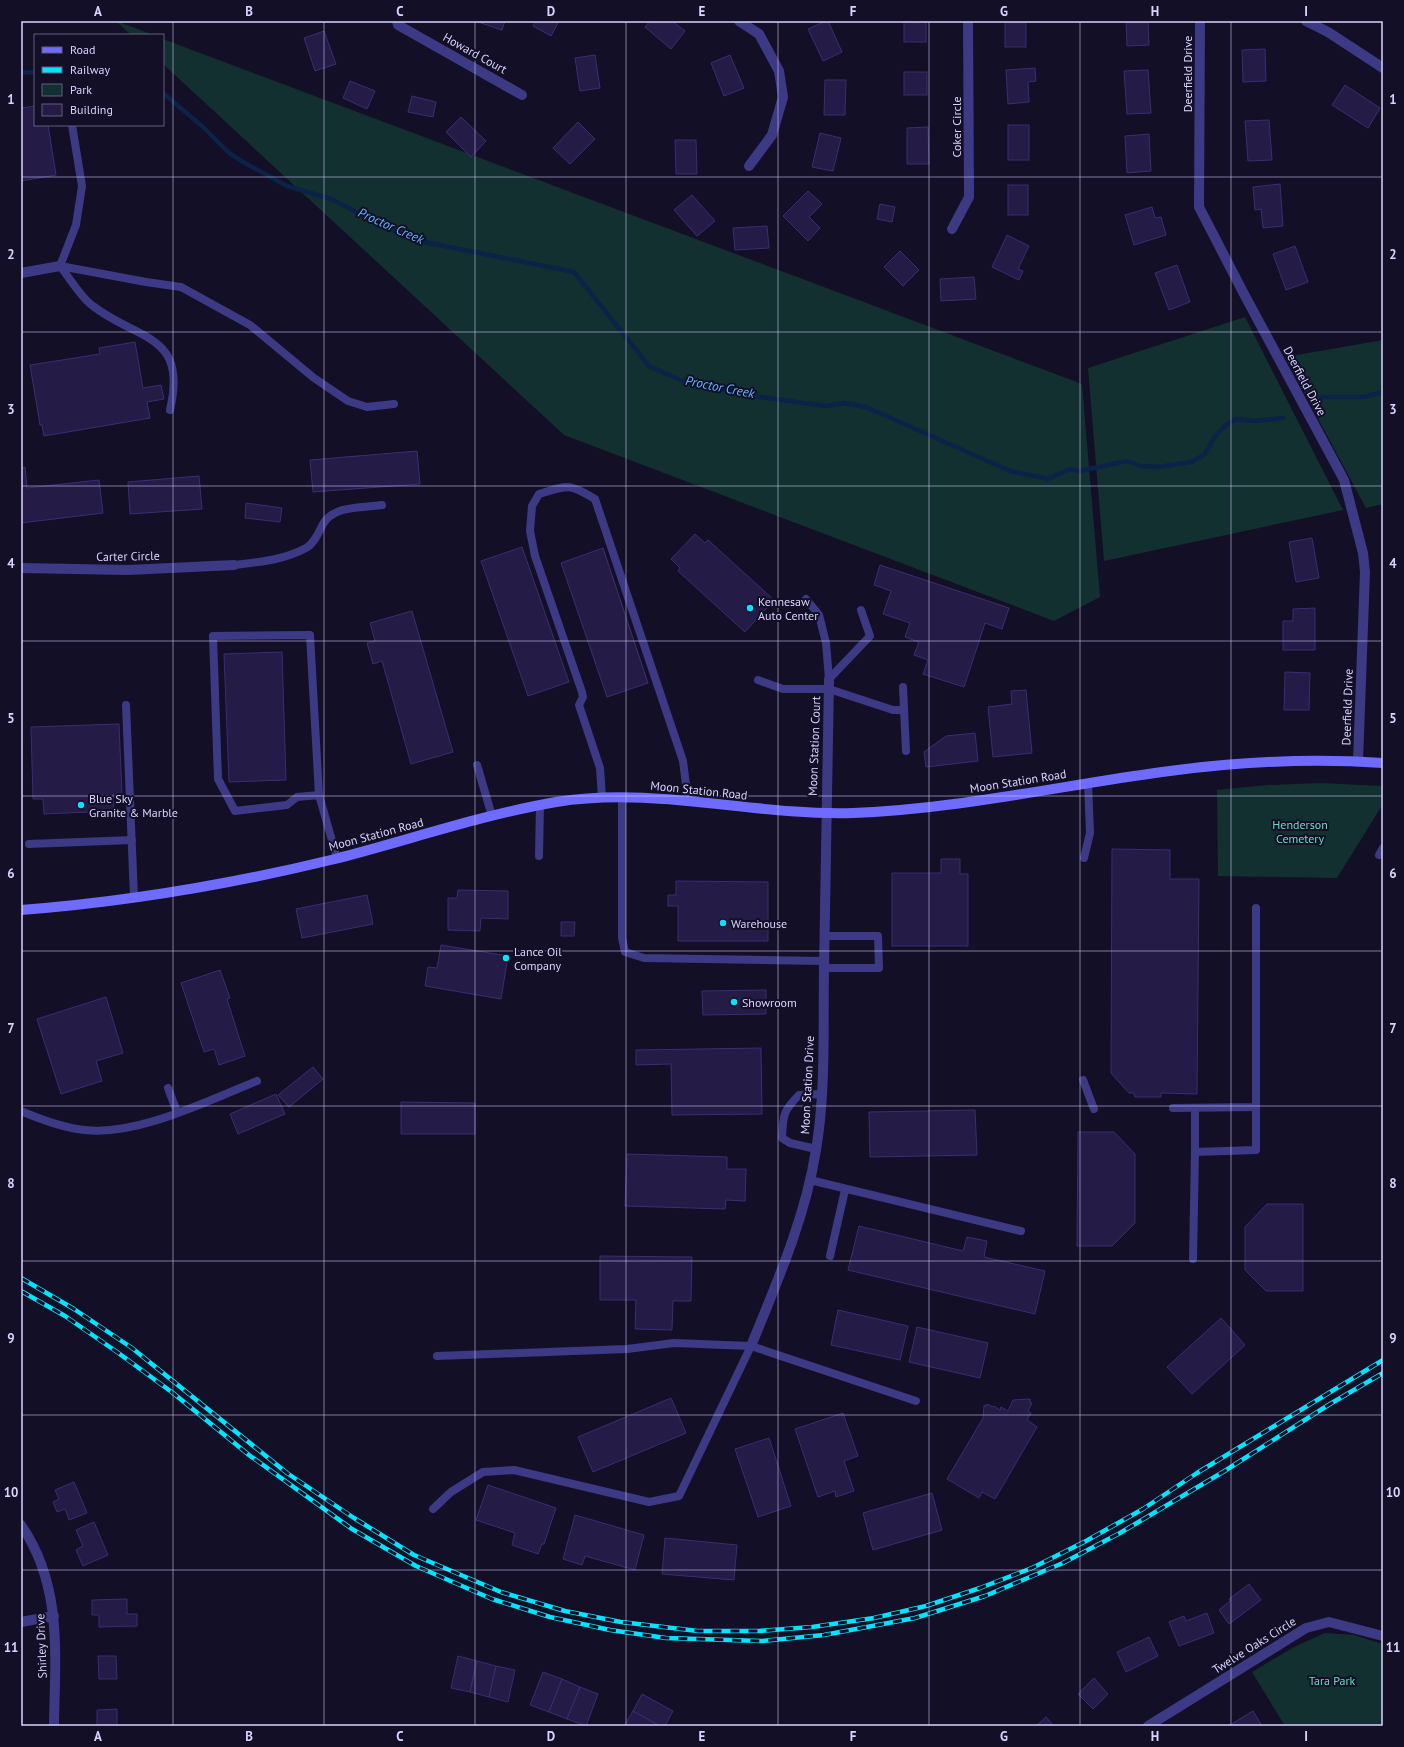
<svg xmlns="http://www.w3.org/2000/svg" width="1404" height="1747" font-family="'PT Sans',sans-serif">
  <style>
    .green { fill: #12302f }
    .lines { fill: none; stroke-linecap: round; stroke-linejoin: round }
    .stream { stroke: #0c2248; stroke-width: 4.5 }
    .building { fill: #241b47; stroke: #3b2d73 }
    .lane { stroke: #3d3a85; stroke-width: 8 }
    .street { stroke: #3d3a85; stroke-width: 10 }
    .secondary { stroke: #6f6bff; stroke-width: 10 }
    .rail-casing { stroke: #00e5ff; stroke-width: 4.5 }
    .rail { stroke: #130f26; stroke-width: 3; stroke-dasharray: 9; stroke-linecap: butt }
    .grid { fill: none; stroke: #d9d4ff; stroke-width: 1; stroke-opacity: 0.55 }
    .poi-dot { fill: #00e5ff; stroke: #130f26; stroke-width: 1.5 }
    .labels { text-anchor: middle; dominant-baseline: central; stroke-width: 4; stroke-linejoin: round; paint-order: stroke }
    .street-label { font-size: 12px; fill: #d9d4ff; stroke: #130f26 }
    .poi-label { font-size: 12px; fill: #d9d4ff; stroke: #130f26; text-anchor: start }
    .park-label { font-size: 12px; fill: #5fe0c0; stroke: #130f26 }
    .water-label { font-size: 13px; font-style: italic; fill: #62b6ff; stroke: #130f26 }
    .neatline { fill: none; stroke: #d9d4ff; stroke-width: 1.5 }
    .grid-label { font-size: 13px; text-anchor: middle; font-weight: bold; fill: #d9d4ff }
  </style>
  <rect width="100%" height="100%" fill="#130f26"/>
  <g class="green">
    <polygon points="116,21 154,35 131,35"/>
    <polygon points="163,39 1082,384 1100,597 1054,621 564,435 163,64"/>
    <polygon points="1245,317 1343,510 1104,561 1088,368"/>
    <polygon points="1383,340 1383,504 1366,508 1285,357"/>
    <polygon points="1320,783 1383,786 1383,804 1337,878 1218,876 1217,790 1267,785"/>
    <polygon points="1325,1633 1354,1635 1383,1644 1383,1726 1285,1726 1252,1672 1294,1647"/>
  </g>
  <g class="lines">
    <g class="stream">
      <polyline points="21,73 35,72"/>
      <polyline points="163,93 203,127 229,153 243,162 287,186 331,199 400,234 419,241 574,272 649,366 682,381 754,396 803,403 826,406 844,403 866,407 1010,471 1048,479 1070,469 1080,471 1127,461 1140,466 1159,467 1191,462 1204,455 1216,435 1225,426 1236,419 1256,421 1283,418"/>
      <polyline points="1320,397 1364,397 1383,392"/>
    </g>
  </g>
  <g class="building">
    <polygon points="475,21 505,21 502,30"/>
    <polygon points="536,21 559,21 551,36 533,26"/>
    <polygon points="650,21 672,21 685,31 671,49 645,27"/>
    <polygon points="826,21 828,21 842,52 823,61 808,29"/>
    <rect x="904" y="21" width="22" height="21"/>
    <rect x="1005" y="21" width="21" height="26"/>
    <polygon points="1126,21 1148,21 1149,45 1127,46"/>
    <polygon points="324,31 336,64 315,71 304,38"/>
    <polygon points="1265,49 1266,81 1243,82 1242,50"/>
    <polygon points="595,55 600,88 580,91 575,58"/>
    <polygon points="730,55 744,88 724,96 711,63"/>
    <polygon points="1035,68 1036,81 1028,82 1029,102 1008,104 1006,70"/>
    <polygon points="1148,70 1151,113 1127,114 1124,71"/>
    <rect x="904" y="72" width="23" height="23"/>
    <polygon points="825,80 846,80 845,115 824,115"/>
    <polygon points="350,81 375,91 367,109 343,98"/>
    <polygon points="1345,85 1380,108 1368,128 1332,105"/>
    <polygon points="412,96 436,102 433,117 408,112"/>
    <polygon points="35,106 35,125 48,125 56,175 21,181 21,108"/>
    <polygon points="461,117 486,141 471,157 446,132"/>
    <polygon points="1269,120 1272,160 1248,161 1245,121"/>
    <polygon points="578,122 595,139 570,164 553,148"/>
    <rect x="1008" y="125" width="21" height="35"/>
    <polygon points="928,127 929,164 907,164 907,128"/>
    <polygon points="820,133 841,138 833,171 812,167"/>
    <polygon points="1149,134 1151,171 1127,173 1125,136"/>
    <polygon points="675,140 696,140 697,174 676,174"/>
    <polygon points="1280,184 1283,226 1263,228 1261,209 1255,210 1253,187"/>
    <rect x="1008" y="185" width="20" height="30"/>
    <polygon points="808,191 822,204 809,217 820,228 808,241 783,216"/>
    <polygon points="692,195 715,221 697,236 674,210"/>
    <polygon points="880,204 895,207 892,222 877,219"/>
    <polygon points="1152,207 1155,218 1161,217 1166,235 1134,245 1125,215"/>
    <polygon points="767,226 769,248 735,250 733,228"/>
    <polygon points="1007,235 1029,246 1018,269 1023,271 1019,280 992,267"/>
    <polygon points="1295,246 1308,282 1286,290 1273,254"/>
    <polygon points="900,251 919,270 903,286 884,267"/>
    <polygon points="1177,265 1190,302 1169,310 1155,273"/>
    <polygon points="974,277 976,299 941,301 940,279"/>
    <polygon points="135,342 143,388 161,385 164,399 147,402 150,418 44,436 42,425 40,425 30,365 100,354 99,348"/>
    <polygon points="417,451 420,484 313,492 310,460"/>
    <polygon points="25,467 27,488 99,480 103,513 21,523 21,468"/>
    <polygon points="199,476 202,509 130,514 128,482"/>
    <polygon points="246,503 282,508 280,522 245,518"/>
    <polygon points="695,534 705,543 708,540 774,600 745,632 678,571 680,568 671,559"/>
    <polygon points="1312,538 1319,578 1296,582 1289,542"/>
    <polygon points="522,547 569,682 528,696 481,561"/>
    <polygon points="603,548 648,683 607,697 561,563"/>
    <polygon points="880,565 1009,608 1002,629 985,623 964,687 923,674 928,660 914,655 919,642 905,637 910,623 883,614 891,591 874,585"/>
    <polygon points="1315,608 1315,650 1283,650 1283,621 1293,621 1293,609"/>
    <polygon points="412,611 453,752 411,764 382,661 373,664 367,643 375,641 370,623"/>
    <polygon points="282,652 286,780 229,782 224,654"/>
    <polygon points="1285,672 1310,673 1309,710 1284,710"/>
    <polygon points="1026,690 1032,753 993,757 988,707 1012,704 1011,691"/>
    <polygon points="119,724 122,795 113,795 114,811 44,814 43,799 33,799 31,727"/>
    <polygon points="975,733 978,761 926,767 924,752 946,736"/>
    <polygon points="1112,849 1170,850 1170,879 1199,879 1197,1094 1161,1093 1161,1097 1135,1097 1134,1093 1129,1093 1111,1073"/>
    <polygon points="941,859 960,859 960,874 968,874 968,946 892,946 892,873 941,873"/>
    <polygon points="676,881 768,882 768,941 678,941 678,906 668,906 668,895 676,895"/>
    <polygon points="458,890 508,891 508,919 481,918 480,931 448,930 448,898 457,898"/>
    <polygon points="367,895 373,924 302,938 296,909"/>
    <polygon points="561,922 575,922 574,936 561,936"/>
    <polygon points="441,945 508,956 501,999 425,986 428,967 437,968"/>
    <polygon points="220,970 230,998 227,999 245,1056 219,1065 214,1049 204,1052 181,983"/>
    <polygon points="766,990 766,1014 703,1015 702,991"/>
    <polygon points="106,997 123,1053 96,1061 102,1081 61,1094 37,1019"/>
    <polygon points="761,1048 762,1114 672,1115 671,1064 636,1065 636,1050"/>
    <polygon points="313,1067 323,1079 289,1107 278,1095"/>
    <polygon points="276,1094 285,1114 238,1134 230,1114"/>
    <polygon points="401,1102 475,1103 475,1134 401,1134"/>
    <polygon points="975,1110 977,1155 870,1157 869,1112"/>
    <polygon points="1078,1132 1114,1132 1135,1154 1135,1223 1112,1246 1077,1246"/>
    <polygon points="627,1154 727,1157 727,1169 746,1169 745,1201 726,1200 725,1209 625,1206"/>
    <polygon points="1267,1204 1303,1204 1303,1291 1266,1291 1245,1270 1245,1227"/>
    <polygon points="859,1226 963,1251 967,1237 987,1241 984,1257 1045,1271 1035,1314 848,1270"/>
    <polygon points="600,1256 692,1257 691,1301 673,1301 672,1330 635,1329 636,1300 600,1300"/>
    <polygon points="838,1310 908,1326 900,1360 831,1345"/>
    <polygon points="1221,1318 1245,1345 1192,1394 1167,1367"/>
    <polygon points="917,1327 988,1343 980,1378 909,1362"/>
    <polygon points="671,1398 686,1433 593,1472 578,1437"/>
    <polygon points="1028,1399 1031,1400 1029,1402 1032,1403 1028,1411 1031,1413 1027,1420 1037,1427 995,1499 982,1492 979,1498 947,1479 983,1418 984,1405 986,1406 987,1404 993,1407 994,1406 1000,1410 1001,1407 1008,1411 1013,1400"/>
    <polygon points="843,1413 858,1456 844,1461 854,1491 836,1497 835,1491 818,1497 795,1429"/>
    <polygon points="769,1438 791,1506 758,1517 735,1449"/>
    <polygon points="74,1482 87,1513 69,1520 65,1509 57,1512 53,1502 59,1499 55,1490"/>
    <polygon points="488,1485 556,1508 544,1544 542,1544 538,1554 512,1545 515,1533 476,1520"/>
    <polygon points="932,1493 942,1530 873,1550 863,1513"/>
    <polygon points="575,1515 644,1535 635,1570 585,1556 582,1565 563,1559"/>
    <polygon points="94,1522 108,1555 83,1566 76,1550 83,1546 76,1530"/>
    <polygon points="665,1538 737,1545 734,1580 662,1574"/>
    <polygon points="1249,1584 1261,1600 1229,1624 1219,1610 1230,1601 1229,1599"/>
    <polygon points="127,1599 127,1614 137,1614 137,1626 99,1627 99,1615 92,1615 92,1600"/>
    <polygon points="1207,1613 1214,1633 1179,1646 1169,1622 1184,1616 1186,1621"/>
    <polygon points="1149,1637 1158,1656 1126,1672 1117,1652"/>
    <polygon points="98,1656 116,1656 117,1679 99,1679"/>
    <polygon points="458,1656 477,1661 470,1692 451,1688"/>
    <polygon points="477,1661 496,1666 489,1697 470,1692"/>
    <polygon points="496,1666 515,1670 508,1702 489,1697"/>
    <polygon points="543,1672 562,1679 549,1712 530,1705"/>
    <polygon points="1094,1678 1108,1694 1093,1709 1078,1694"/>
    <polygon points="562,1679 580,1687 567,1719 549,1712"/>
    <polygon points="580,1687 598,1694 586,1726 567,1719"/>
    <polygon points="642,1694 673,1711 665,1726 660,1726 633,1711"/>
    <polygon points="117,1709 117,1726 97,1726 97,1710"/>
    <polygon points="633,1711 660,1726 624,1726"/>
    <polygon points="1253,1711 1262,1726 1228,1726"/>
    <polygon points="1046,1717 1054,1726 1036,1726"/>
  </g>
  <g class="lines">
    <g class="lane">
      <polyline points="60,266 146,282 181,287 250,325 314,378 348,401 367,407 394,404"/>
      <path d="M60,266c9,11 22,33 33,40 45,35 95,27 77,104"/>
      <polyline points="60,266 76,225 82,186 72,125"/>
      <path d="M234,565c25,-3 50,-5 72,-17 8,-4 13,-16 17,-24 11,-19 40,-16 59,-19"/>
      <polyline points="806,599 819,615 826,643 829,679"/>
      <polyline points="829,679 870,636 861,610"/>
      <polyline points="758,680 783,689 829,689 893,710 904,710"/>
      <polyline points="903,687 906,751"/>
      <polyline points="126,705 134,897"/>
      <polyline points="477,765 492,816"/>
      <polyline points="319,795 297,797 287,805 235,811 218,779 213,636 310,635 319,795 337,858"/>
      <polyline points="622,797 622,938 625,952 644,958 824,961"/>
      <path d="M602,798l-2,-30 -21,-63 4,-8 -1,-5 -47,-136 -5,-25 2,-25 7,-12c29,-9 30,-11 56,5l88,262 5,39"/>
      <polyline points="29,844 132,840"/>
      <polyline points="1379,855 1383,848"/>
      <polyline points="539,856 540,805"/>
      <polyline points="1084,858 1090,833 1088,783"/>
      <polyline points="824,968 879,968 878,936 824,936"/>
      <polyline points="1083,1080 1094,1109"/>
      <polyline points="168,1088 177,1112"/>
      <polyline points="1173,1108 1256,1107 1256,908"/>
      <polyline points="1195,1108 1195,1152 1256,1150 1256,1107"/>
      <path d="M21,1111c21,9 42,17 64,19 53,6 124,-30 172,-49"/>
      <path d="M816,1149l-26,-6 -8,-5c1,-23 1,-27 17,-43l23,-1"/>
      <polyline points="810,1180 1021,1231"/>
      <polyline points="830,1256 845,1190"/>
      <polyline points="1193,1259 1195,1152"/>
      <polyline points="437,1356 627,1349 674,1343 751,1346 916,1401"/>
      <polyline points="433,1509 451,1492 483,1472 514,1470 649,1502 679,1496 751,1346"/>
    </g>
    <g class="street">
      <polyline points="397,21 398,25 522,95"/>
      <polyline points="739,21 759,34 779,71 783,97 772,135 749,166"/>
      <polyline points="1200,21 1199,207 1244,294 1344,480 1363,553 1365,572 1358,761"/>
      <polyline points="1306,21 1328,32 1383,68"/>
      <polyline points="952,229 969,197 968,21"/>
      <polyline points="21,273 60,266"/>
      <polyline points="21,568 128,570 234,565"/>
      <path d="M751,1346c26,-64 54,-127 65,-196 10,-60 7,-121 8,-181 1,-96 3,-193 5,-290"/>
      <path d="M21,1525c42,61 34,130 33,201"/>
      <polyline points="21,1622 54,1616"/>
      <polyline points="1148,1726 1306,1628 1329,1622 1383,1636"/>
    </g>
    <path class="secondary" d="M21,910c105,-8 211,-26 314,-51 74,-19 146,-44 221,-57 100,-16 198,14 297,11 104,-4 206,-27 309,-41 72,-10 149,-14 221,-9"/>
    <defs>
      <g id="rail">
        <polyline points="21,1278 74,1309 132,1348 287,1473 354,1518 414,1555 501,1592 565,1611 621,1622 698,1631 759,1631 812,1627 874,1618 926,1606 980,1588 1032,1568 1086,1541 1143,1509 1197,1473 1383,1360"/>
        <polyline points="21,1291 65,1316 117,1352 173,1393 249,1455 352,1529 416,1566 492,1599 550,1617 610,1630 666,1638 761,1641 824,1635 915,1618 985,1596 1063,1563 1120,1533 1223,1472 1330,1404 1383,1373"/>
      </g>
    </defs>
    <use href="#rail" class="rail-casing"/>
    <use href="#rail" class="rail"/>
  </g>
  <path class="grid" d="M173,21v1705M324,21v1705M475,21v1705M626,21v1705M778,21v1705M929,21v1705M1080,21v1705M1231,21v1705M21,177h1362M21,332h1362M21,486h1362M21,641h1362M21,796h1362M21,951h1362M21,1106h1362M21,1261h1362M21,1415h1362M21,1570h1362"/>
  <g class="poi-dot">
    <circle cx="750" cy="608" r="4"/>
    <circle cx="81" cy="805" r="4"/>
    <circle cx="723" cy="923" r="4"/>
    <circle cx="506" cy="958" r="4"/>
    <circle cx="734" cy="1002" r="4"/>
  </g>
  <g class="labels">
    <g class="street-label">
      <text transform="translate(475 53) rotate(29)">Howard Court</text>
      <text transform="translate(1187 74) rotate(-90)">Deerfield Drive</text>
      <text transform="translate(956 127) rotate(-90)">Coker Circle</text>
      <text transform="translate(1305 381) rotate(62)">Deerfield Drive</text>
      <text transform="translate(128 556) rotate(-1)">Carter Circle</text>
      <text transform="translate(1347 707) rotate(-88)">Deerfield Drive</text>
      <text transform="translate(814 746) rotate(-88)">Moon Station Court</text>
      <text transform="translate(1018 781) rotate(-9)">Moon Station Road</text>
      <text transform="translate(699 790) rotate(6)">Moon Station Road</text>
      <text transform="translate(376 834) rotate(-15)">Moon Station Road</text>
      <text transform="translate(807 1085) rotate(-87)">Moon Station Drive</text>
      <text transform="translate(1254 1645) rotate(-32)">Twelve Oaks Circle</text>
      <text transform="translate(41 1646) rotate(-92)">Shirley Drive</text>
    </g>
    <g class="poi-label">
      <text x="758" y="601">Kennesaw<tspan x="758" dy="14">Auto Center</tspan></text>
      <text x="89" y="798">Blue Sky<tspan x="89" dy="14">Granite &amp; Marble</tspan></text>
      <text x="731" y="923">Warehouse</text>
      <text x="514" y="951">Lance Oil<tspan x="514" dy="14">Company</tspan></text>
      <text x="742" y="1002">Showroom</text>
    </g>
    <g class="park-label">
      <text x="1300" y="824">Henderson<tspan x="1300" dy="14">Cemetery</tspan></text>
      <text x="1332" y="1680">Tara Park</text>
    </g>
    <g class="water-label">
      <text transform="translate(391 226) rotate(24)">Proctor Creek</text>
      <text transform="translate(720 387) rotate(11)">Proctor Creek</text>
    </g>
  </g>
  <rect width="1404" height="1747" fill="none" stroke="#130f26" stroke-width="44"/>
  <rect x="34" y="34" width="130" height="92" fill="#130f26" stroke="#625e7d"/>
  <rect x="42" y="47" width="20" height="6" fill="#6f6bff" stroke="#625e7d"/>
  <text x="70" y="54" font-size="12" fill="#d9d4ff">Road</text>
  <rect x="42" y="67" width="20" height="6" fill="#00e5ff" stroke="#625e7d"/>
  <text x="70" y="74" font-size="12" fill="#d9d4ff">Railway</text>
  <rect x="42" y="84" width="20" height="12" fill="#12302f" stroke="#625e7d"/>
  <text x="70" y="94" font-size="12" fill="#d9d4ff">Park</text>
  <rect x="42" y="104" width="20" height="12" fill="#241b47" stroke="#625e7d"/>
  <text x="70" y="114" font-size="12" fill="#d9d4ff">Building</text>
  <rect x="22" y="22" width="1360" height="1703" class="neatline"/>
  <g class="grid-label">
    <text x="98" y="16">A</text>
    <text x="249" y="16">B</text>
    <text x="400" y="16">C</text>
    <text x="551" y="16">D</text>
    <text x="702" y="16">E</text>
    <text x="853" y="16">F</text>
    <text x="1004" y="16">G</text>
    <text x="1155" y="16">H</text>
    <text x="1306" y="16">I</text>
    <text x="11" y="104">1</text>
    <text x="1393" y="104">1</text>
    <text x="11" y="259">2</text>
    <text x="1393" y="259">2</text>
    <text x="11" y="414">3</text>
    <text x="1393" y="414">3</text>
    <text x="11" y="568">4</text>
    <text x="1393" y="568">4</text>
    <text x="11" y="723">5</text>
    <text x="1393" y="723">5</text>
    <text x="11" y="878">6</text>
    <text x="1393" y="878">6</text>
    <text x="11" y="1033">7</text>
    <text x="1393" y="1033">7</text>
    <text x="11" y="1188">8</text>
    <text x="1393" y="1188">8</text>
    <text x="11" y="1343">9</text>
    <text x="1393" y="1343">9</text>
    <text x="11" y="1497">10</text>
    <text x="1393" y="1497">10</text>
    <text x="11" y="1652">11</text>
    <text x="1393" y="1652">11</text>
    <text x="98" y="1741">A</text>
    <text x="249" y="1741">B</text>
    <text x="400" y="1741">C</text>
    <text x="551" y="1741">D</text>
    <text x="702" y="1741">E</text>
    <text x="853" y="1741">F</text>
    <text x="1004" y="1741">G</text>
    <text x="1155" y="1741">H</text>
    <text x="1306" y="1741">I</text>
  </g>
</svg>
